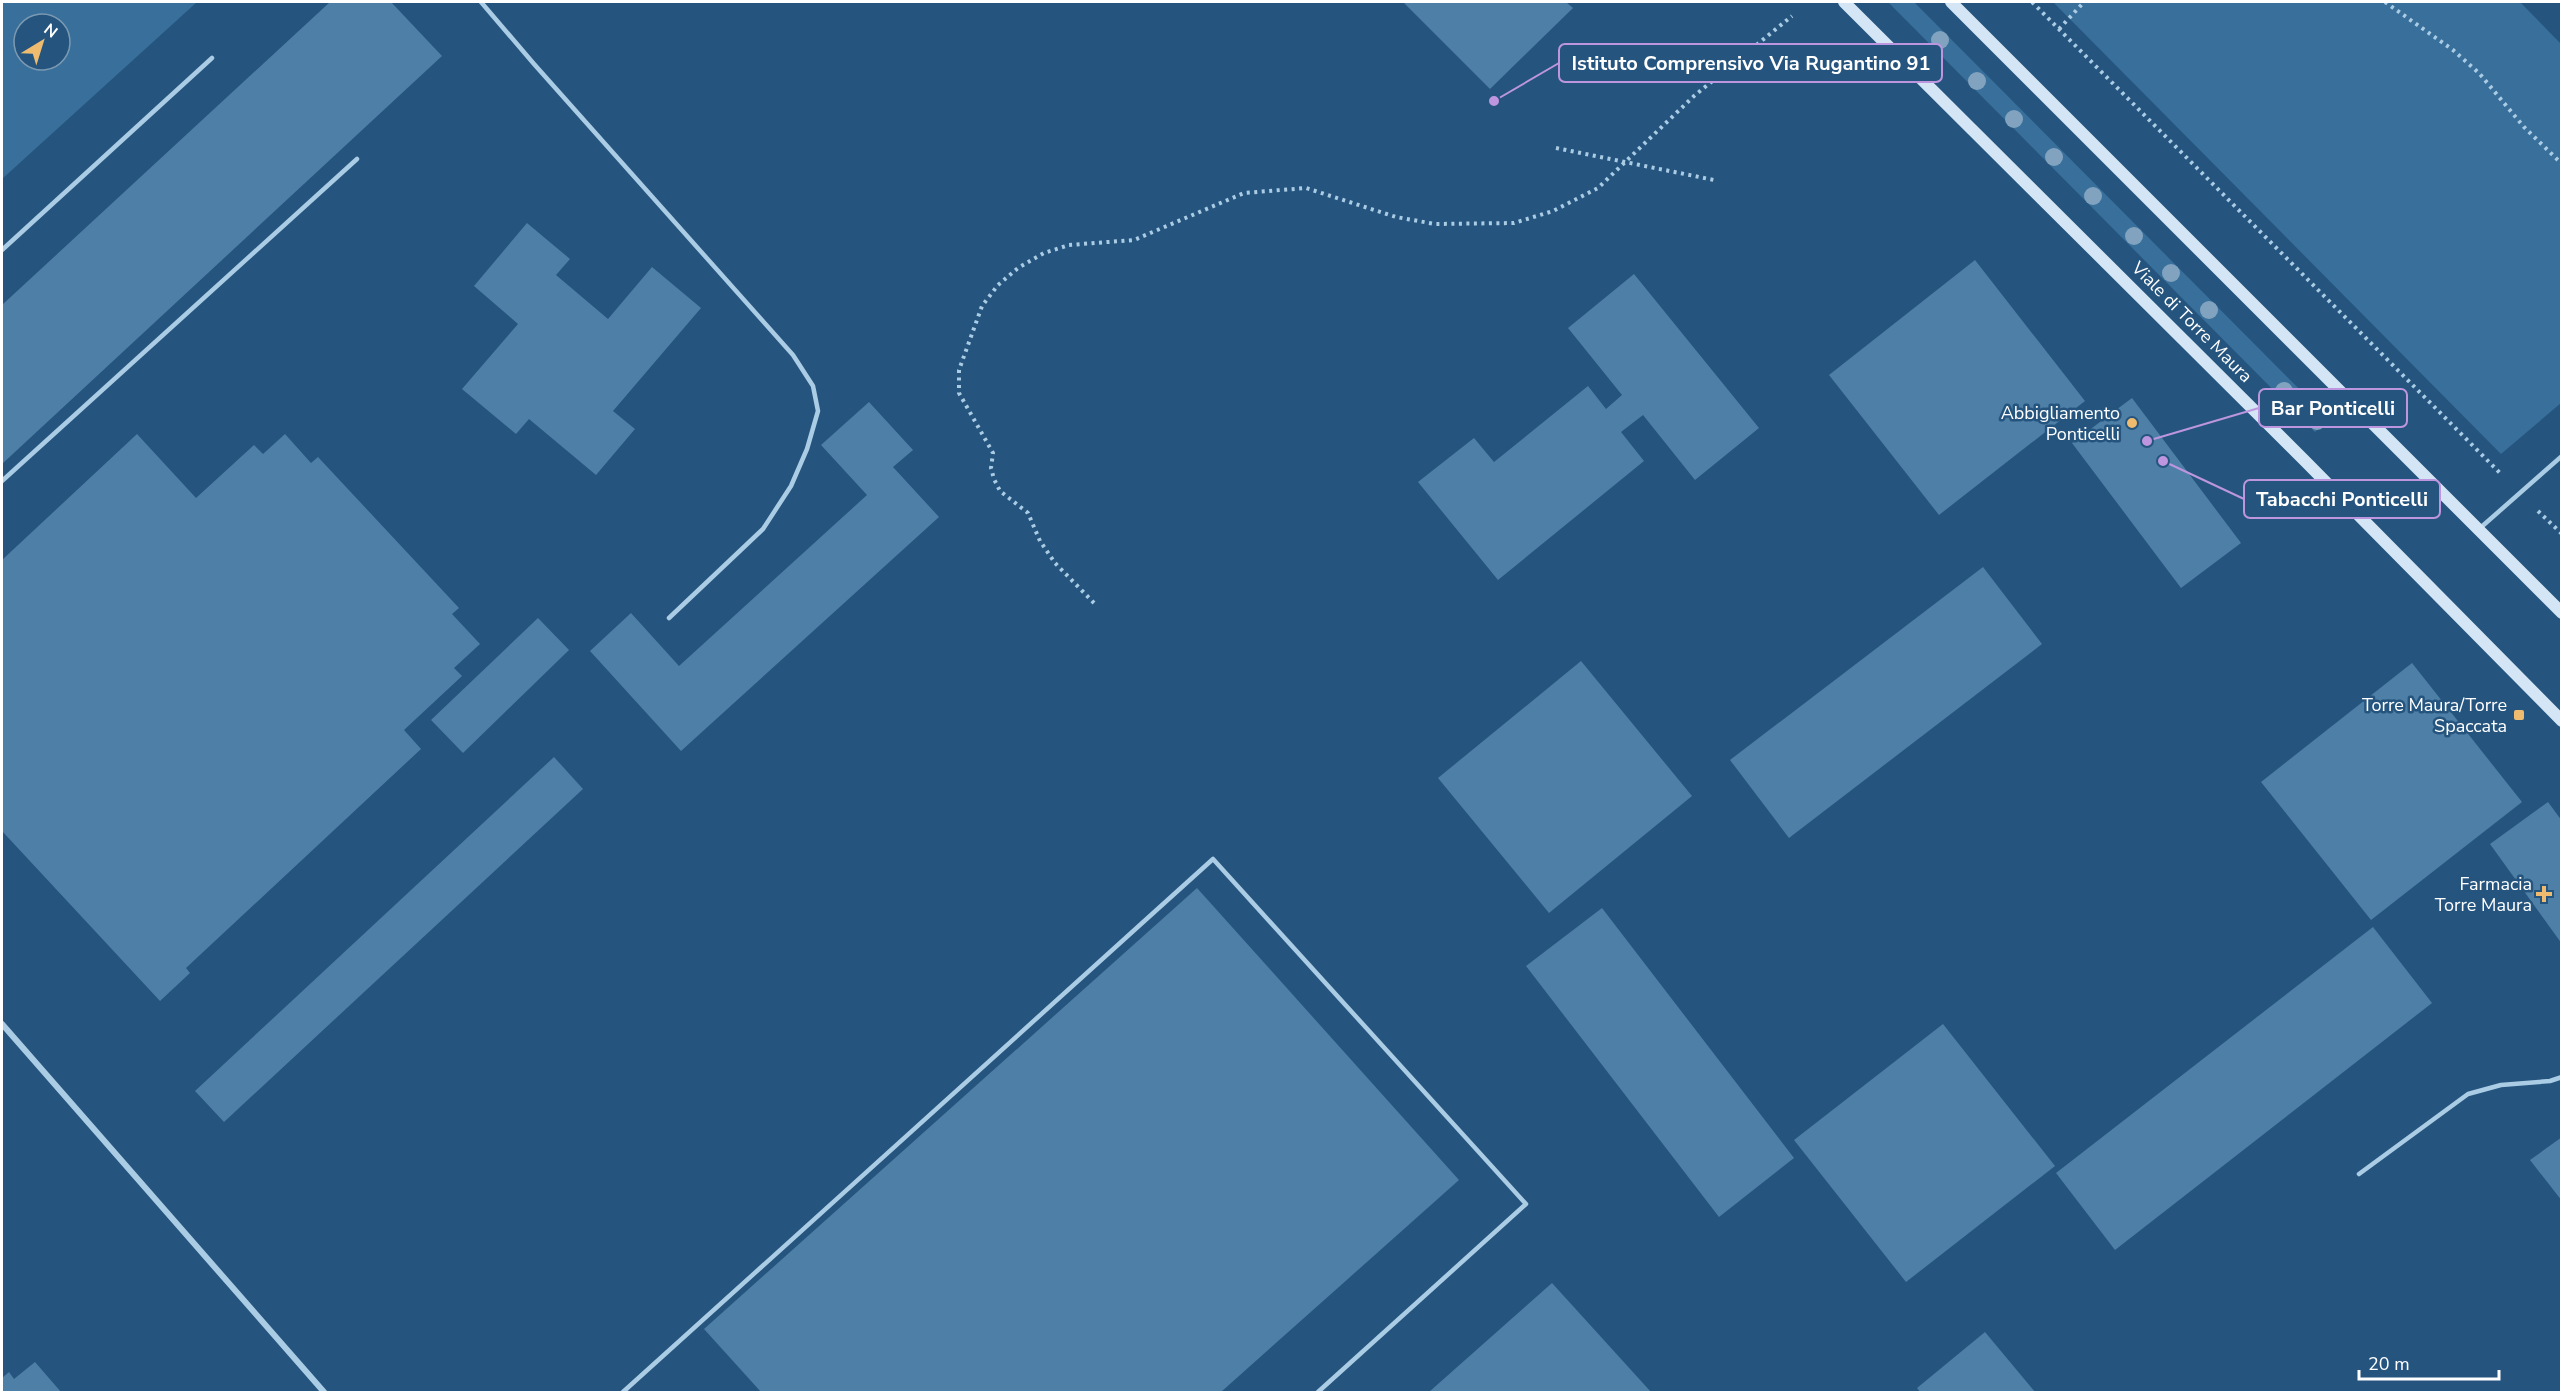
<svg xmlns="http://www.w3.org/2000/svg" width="2563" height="1394" font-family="'Nunito Sans',sans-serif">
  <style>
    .green { fill: #396f9b; fill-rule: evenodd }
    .building { fill: #4e7fa6 }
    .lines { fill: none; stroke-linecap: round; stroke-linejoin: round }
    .path { stroke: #abcce5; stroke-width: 4; stroke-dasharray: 3 4.5; stroke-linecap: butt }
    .lane { stroke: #abcce5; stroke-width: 4.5 }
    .street { stroke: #abcce5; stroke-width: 6 }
    .secondary { stroke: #d4e6f5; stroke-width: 12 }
    .tree { fill: #81a3bf }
    .poi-dot { fill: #efbc6f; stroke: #25557e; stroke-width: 2 }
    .labels { text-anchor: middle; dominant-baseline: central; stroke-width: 5; stroke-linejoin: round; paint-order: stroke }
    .street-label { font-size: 18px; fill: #fff; stroke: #25557e }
    .poi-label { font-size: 18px; fill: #fff; stroke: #25557e; text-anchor: end }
    .leader { fill: none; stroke: #bd96df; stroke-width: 2 }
    .callout-dot { fill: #bd96df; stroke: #25557e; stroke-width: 2 }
    .callout { fill: #25557e; stroke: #bd96df; stroke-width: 2 }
    .callout-label { font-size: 20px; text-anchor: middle; font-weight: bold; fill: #fff }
  </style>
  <rect width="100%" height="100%" fill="#25557e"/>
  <g class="green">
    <path d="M2,2h195l-195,177zM24,24h36v36h-36z"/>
    <polygon points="1888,2 1914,2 2329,419 2315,432"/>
    <polygon points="2053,2 2520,2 2561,44 2561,403 2501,454"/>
  </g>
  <g class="building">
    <polygon points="330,2 391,2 442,56 2,464 2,305"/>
    <polygon points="1403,2 1566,2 1573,8 1490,89"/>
    <polygon points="527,223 570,259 556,275 608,319 652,267 701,308 613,411 635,429 596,475 529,419 516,434 462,389 518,324 474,286"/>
    <polygon points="1975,260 2085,401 1939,515 1829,375"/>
    <polygon points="1634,274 1759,428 1695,480 1643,415 1621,432 1644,461 1498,580 1418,482 1474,438 1494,462 1588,386 1606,409 1622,395 1568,328"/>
    <polygon points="2132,398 2241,543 2181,588 2072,443"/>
    <polygon points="869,402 913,450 893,467 939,517 681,751 590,651 631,613 679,666 867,495 821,445"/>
    <polygon points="137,434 196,498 254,445 263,454 285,434 311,463 318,457 459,608 452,614 480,644 454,668 462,676 404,730 421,749 186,968 190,973 160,1001 2,831 2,560"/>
    <polygon points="1983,567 2042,644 1789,838 1730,760"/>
    <polygon points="538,618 569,650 463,753 431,720"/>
    <polygon points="1581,661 1692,796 1549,913 1438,778"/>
    <polygon points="2412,663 2522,802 2371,920 2261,782"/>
    <polygon points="554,757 583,789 224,1122 195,1091"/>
    <polygon points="2548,802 2562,821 2562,944 2490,844"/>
    <polygon points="1197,888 1459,1180 1221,1392 761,1392 704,1329"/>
    <polygon points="1602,908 1794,1158 1719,1217 1526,966"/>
    <polygon points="2373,927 2432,1003 2115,1250 2056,1173"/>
    <polygon points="1943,1024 2055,1166 1906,1282 1794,1140"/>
    <polygon points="2562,1137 2562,1201 2530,1160"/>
    <polygon points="1552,1283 1651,1392 1429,1392"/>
    <polygon points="1985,1332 2035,1392 1920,1392 1917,1388"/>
    <polygon points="35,1362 61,1392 2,1392 2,1378 9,1372 14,1379"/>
  </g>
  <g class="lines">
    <g class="path">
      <polyline points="2032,2 2501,474"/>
      <polyline points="2385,2 2453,50 2479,73 2524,127 2562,164"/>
      <polyline points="2059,29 2084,2"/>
      <polyline points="1556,148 1714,180"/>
      <polyline points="2538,511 2562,534"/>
      <polyline points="1094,603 1055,563 1040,541 1028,513 1000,491 994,479 991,468 993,453 959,393 959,370 982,306 998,285 1018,268 1044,253 1069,245 1134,240 1244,193 1306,188 1396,217 1435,224 1514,223 1553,211 1598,188 1694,96 1792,16"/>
    </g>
    <g class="lane">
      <polyline points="481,2 534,64 793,355 813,386 818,411 807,449 791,486 763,529 669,618"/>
      <polyline points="2,250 212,58"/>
      <polyline points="2,481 357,159"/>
      <polyline points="2479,529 2562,456"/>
      <polyline points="2359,1174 2468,1094 2501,1085 2550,1081 2562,1077"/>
      <polyline points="623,1392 1213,859 1526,1204 1318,1392"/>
    </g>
    <polyline class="street" points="2,1024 324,1392"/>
    <g class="secondary">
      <polyline points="1844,2 2306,462 2562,721"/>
      <polyline points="1951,2 2562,613"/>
    </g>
  </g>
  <g class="tree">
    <circle cx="1940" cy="40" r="9"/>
    <circle cx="1977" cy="81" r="9"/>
    <circle cx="2014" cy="119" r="9"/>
    <circle cx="2054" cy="157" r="9"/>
    <circle cx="2093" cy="196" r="9"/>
    <circle cx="2134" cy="236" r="9"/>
    <circle cx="2171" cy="273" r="9"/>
    <circle cx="2209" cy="310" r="9"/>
    <circle cx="2284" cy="391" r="9"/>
    <circle cx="2317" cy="421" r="9"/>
  </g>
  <g class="poi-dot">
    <circle cx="2132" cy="423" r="6"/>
    <rect x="2513" y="709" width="12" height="12" rx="3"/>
    <path d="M2541 885h6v6h6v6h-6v6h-6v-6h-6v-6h6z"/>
  </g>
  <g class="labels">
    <g class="street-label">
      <text transform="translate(2192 322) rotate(45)">Viale di Torre Maura</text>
    </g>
    <g class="poi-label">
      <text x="2120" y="413">Abbigliamento<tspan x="2120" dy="21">Ponticelli</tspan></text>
      <text x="2507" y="705">Torre Maura/Torre<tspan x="2507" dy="21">Spaccata</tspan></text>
      <text x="2532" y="884">Farmacia<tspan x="2532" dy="21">Torre Maura</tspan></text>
    </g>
  </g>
  <path class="leader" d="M1494 101L1559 63M2147 441L2259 408M2163 461L2244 499"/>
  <g class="callout-dot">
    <circle cx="1494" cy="101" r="6"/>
    <circle cx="2147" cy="441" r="6"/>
    <circle cx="2163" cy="461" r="6"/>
  </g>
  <g class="callout">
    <rect x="1559" y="44" width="383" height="38" rx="6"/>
    <rect x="2259" y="389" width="148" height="38" rx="6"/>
    <rect x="2244" y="480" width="196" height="38" rx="6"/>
  </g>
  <g class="callout-label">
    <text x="1751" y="70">Istituto Comprensivo Via Rugantino 91</text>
    <text x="2333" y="415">Bar Ponticelli</text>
    <text x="2342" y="506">Tabacchi Ponticelli</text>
  </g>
  <rect width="2563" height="1394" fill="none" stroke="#ffffff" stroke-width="6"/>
  <g transform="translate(42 42) rotate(38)"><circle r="28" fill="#25557e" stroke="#7c99b2" stroke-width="1.5"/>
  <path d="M0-4.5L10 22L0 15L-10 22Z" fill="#efbc6f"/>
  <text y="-9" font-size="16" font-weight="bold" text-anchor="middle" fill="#ffffff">N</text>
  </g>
  <path d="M2359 1370v9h140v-9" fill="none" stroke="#ffffff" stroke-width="3"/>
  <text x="2368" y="1370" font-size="18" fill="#ffffff" stroke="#25557e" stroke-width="4.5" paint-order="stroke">20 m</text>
</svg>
